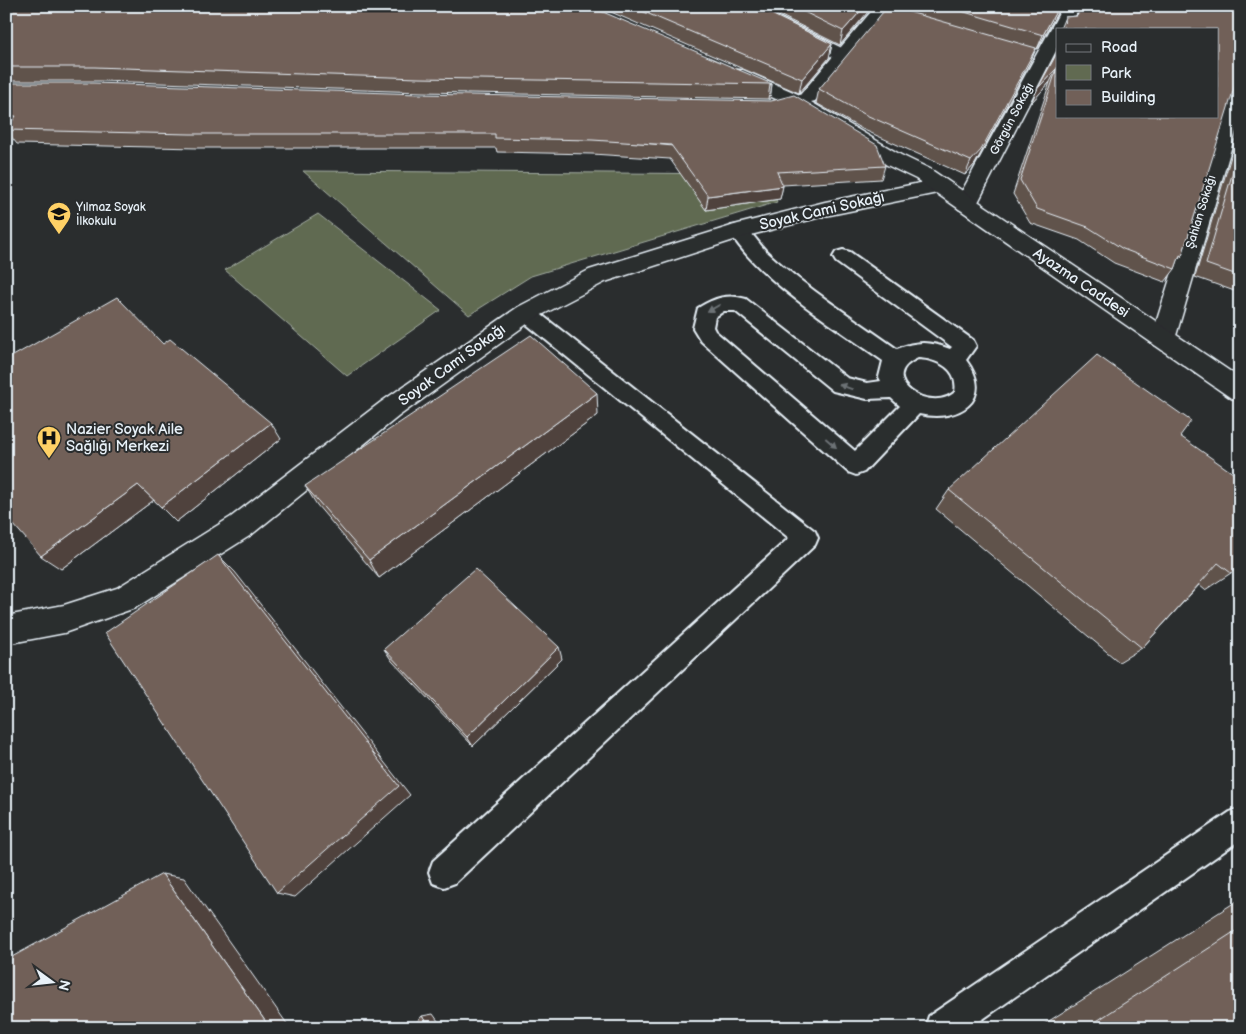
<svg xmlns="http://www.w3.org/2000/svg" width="1246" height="1034" font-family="'Balsamiq Sans',sans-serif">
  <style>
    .green { fill: #616a51; stroke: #a4aea4 }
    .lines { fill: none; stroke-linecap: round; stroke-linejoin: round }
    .service-casing { stroke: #e8f1f8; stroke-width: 4 }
    .minor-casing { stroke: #e8f1f8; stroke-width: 3 }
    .tertiary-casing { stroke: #e8f1f8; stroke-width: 3 }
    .service { fill: #2a2d2e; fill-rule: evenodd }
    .minor { fill: #2a2d2e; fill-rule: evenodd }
    .tertiary { fill: #2a2d2e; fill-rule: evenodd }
    .wall { fill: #61534c; stroke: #e8f1f8 }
    .shaded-wall { fill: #4f433e; stroke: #e8f1f8 }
    .building { fill: #716058; stroke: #e8f1f8 }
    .oneway { fill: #6c7275 }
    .labels { text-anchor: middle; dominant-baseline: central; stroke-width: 4; stroke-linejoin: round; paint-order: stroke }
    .far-street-label { font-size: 12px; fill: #e8f1f8; stroke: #2a2d2e }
    .far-poi-label { font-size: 12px; fill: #e8f1f8; stroke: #2a2d2e; text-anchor: start }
    .street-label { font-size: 15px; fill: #e8f1f8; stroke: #2a2d2e }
    .poi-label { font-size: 15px; fill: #e8f1f8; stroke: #2a2d2e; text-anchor: start }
  </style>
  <rect width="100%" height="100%" fill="#2a2d2e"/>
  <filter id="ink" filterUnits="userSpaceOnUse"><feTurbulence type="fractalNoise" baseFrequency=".02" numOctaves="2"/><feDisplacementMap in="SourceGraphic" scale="10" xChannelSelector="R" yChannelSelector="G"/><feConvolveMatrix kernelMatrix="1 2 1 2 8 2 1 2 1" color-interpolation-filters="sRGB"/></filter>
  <g filter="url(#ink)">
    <g class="green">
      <polygon points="303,171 764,174 777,202 531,276 469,315"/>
      <polygon points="318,214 441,310 347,376 225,270"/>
    </g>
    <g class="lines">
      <defs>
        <g id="service">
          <path d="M738,225c13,3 20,19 30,28 39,36 86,65 129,96 19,-8 33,-8 53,0l2,-2 -116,-85 -3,-5 3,-5 7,-2 7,2 123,88 3,6 -10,14c30,40 -8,63 -47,54l-55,58 -8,3 -8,-3 -147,-131 -8,-13 5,-20c16,-10 30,-15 48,-9l101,79 20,5 14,-2 -2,-4 4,-16c-47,-34 -125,-81 -154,-130l2,-5zM724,311h11l98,80 34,8 24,-1 9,8 -45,45 -140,-120 -2,-4 2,-10zM918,358c20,1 41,11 37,34 -25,23 -81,-15 -37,-34z"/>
          <polygon points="526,306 533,308 815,531 818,538 815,545 455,883 444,887 433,883 429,872 433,861 789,538 519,318 516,313 519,308"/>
          <polygon points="1240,808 1240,840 970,1028 925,1028 929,1016 1230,812"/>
        </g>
        <g id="minor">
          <polygon points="734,6 756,6 850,52 853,56 850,60 838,60 736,10"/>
          <polygon points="1063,6 1080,6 1069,29 1057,29 1057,49 977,204 973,209 966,211 959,209 955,204"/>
          <polygon points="1240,79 1240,118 1175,339 1171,345 1163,348 1155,345 1151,339 1231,85 1233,81"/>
          <polygon points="940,179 947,181 950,186 947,191 825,216 743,237 605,282 534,319 399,416 251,535 135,608 64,633 6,644 6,616 64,605 117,588 231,517 381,402 518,307 589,270 738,224 825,202"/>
        </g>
        <polygon id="tertiary" points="876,6 893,6 815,101 811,102 901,155 930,169 1240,378 1240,401 1231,398 916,179 887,165 787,104 729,78 727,74 729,70 743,70 800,95"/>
      </defs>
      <use href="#service" class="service-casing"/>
      <use href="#minor" class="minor-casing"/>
      <use href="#tertiary" class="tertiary-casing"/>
      <use href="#service" class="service"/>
      <use href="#minor" class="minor"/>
      <use href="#tertiary" class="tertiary"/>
    </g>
    <g class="wall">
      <polygon points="6,6 772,84 770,99 768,99 422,92 102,81 6,81"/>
      <polygon points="597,6 755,6 832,44 829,58 799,93"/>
      <polygon points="761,6 873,6 840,45"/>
      <polygon points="894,6 1061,6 1037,49 1036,49 1030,62 975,164 965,175 862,129 816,103 819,89 894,7"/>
      <polygon points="1081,6 1240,6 1240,78 1236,78 1182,256 1178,260 1175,269 1165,282 1114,263 1079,240 1030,223 1013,194 1050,82 1031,103 1057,53 1057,48 1057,116 1217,29 1060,29 1065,17 1077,16"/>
      <polygon points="6,83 885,166 881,179 783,185 780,199 706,210 670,159 592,154 497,152 496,148 197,148 17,144 6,130"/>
      <polygon points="1240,126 1240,293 1195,277"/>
      <polygon points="163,344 281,439 176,522 154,500 61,569"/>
      <polygon points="598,415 379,578 317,505 305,486"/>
      <polygon points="1180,436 1231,573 1205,590 1199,585 1142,648 1119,662 936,509 949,490"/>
      <polygon points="384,649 562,659 473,746 392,661"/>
      <polygon points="1240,899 1240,1028 1038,1028"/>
    </g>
    <g class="shaded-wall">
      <polygon points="865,6 873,6 840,45 843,31"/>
      <polygon points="1059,6 1061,6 1037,49 1043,35"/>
      <polygon points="832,44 829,58 799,93 802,79"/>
      <polygon points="1036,48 1030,62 975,164 965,175 971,161"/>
      <polygon points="1057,68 1050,82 1031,103 1038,88"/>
      <polygon points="1240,69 1240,78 1232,79"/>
      <polygon points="772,84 770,99 768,99 770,85"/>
      <polygon points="783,186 780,199 706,210 708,196"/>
      <polygon points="597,393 598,415 379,578 369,560"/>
      <polygon points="271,423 281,439 176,522 161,507"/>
      <polygon points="138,485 154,500 61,569 41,556"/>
      <polygon points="218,555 235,572 410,795 295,897 277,893"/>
      <polygon points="559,647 562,659 473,746 467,737"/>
      <polygon points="162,874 184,878 290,1028 270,1028"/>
      <polygon points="433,1014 443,1028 430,1028 422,1016"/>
    </g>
    <g class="building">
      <polygon points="6,6 589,6 772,84 419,78 94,67 6,67"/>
      <polygon points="630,6 755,6 832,44 802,79"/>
      <polygon points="792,6 865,6 843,31"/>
      <polygon points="888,6 1036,48 981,150 971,161 866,115 819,89"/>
      <polygon points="944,6 1059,6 1043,35"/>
      <polygon points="1082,6 1240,6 1240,69 1182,256 1180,255 1175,269 1123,249 1088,227 1037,209 1020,180 1057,68 1038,88 1057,53 1057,116 1217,116 1217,29 1064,29 1065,17 1077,16"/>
      <polygon points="6,83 94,83 419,94 771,101 794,95 877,145 885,166 777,172 783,186 708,196 671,145 592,140 495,138 495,134 190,134 6,130 16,116 6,116"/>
      <polygon points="1240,147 1240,276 1206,264"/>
      <polygon points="117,297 163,344 170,339 271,423 161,507 138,485 41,556 6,516 6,360"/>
      <polygon points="531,335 597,393 369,560 305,486"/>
      <polygon points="1097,355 1191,421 1180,436 1240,478 1240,566 1231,573 1218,563 1142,648 949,490"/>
      <polygon points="218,555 399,786 277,893 105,633"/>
      <polygon points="475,569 559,647 467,737 384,649"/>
      <polygon points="162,874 270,1028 6,1028 6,960 10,958"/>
      <polygon points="1240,928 1240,1028 1086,1028"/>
      <polygon points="422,1016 430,1028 411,1028"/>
    </g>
    <defs><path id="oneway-solid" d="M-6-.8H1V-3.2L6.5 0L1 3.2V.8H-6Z" transform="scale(1.25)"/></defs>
    <g class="oneway">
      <use href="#oneway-solid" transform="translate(714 308) rotate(150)"/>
      <use href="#oneway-solid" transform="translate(846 387) rotate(-160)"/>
      <use href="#oneway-solid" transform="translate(831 443) rotate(41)"/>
    </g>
  </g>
  <defs>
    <symbol id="school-pin" viewBox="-11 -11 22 30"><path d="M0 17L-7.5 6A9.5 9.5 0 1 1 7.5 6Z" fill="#ffd166" stroke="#2a2d2e"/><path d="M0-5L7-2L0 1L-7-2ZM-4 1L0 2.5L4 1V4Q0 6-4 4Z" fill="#111"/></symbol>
    <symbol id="hospital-pin" viewBox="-11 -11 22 30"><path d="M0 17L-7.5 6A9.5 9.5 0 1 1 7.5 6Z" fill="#ffd166" stroke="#2a2d2e"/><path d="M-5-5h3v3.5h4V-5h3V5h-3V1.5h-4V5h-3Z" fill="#111"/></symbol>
  </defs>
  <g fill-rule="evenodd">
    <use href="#school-pin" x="45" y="200" width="28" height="38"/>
    <use href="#hospital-pin" x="35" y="424" width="28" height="38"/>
  </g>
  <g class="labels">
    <g class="far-street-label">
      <text transform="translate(1012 119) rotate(-62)">Görgün Sokağı</text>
      <text transform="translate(1201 212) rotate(-73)">Şahlan Sokağı</text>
    </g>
    <g class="far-poi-label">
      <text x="76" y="207">Yılmaz Soyak<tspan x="76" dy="14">İlkokulu</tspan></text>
    </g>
    <g class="street-label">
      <text transform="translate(822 211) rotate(-13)">Soyak Cami Sokağı</text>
      <text transform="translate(1081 283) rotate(34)">Ayazma Caddesi</text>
      <text transform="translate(452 365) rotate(-36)">Soyak Cami Sokağı</text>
    </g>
    <g class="poi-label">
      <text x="66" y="429">Nazier Soyak Aile<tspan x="66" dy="17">Sağlığı Merkezi</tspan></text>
    </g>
  </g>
  <rect width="1246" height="1034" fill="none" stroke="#2a2d2e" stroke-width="25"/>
  <rect x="12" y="12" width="1221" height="1009" fill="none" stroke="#e8f1f8" stroke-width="2" filter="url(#ink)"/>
  <rect x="1056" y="28" width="162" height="90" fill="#2a2d2e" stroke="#767b7f"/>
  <rect x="1066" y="44" width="25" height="8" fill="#2a2d2e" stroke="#767b7f"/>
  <text x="1101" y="52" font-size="15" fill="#e8f1f8">Road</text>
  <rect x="1066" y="65" width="25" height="15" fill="#616a51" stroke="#767b7f"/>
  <text x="1101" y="78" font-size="15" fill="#e8f1f8">Park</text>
  <rect x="1066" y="90" width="25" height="15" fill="#716058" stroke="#767b7f"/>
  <text x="1101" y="102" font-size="15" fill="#e8f1f8">Building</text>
  <g transform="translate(52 982) rotate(105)" stroke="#2a2d2e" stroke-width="4" paint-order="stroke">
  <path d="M0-4L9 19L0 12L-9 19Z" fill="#e8f1f8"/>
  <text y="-8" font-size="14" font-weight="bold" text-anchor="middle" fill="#e8f1f8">N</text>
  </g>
</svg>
